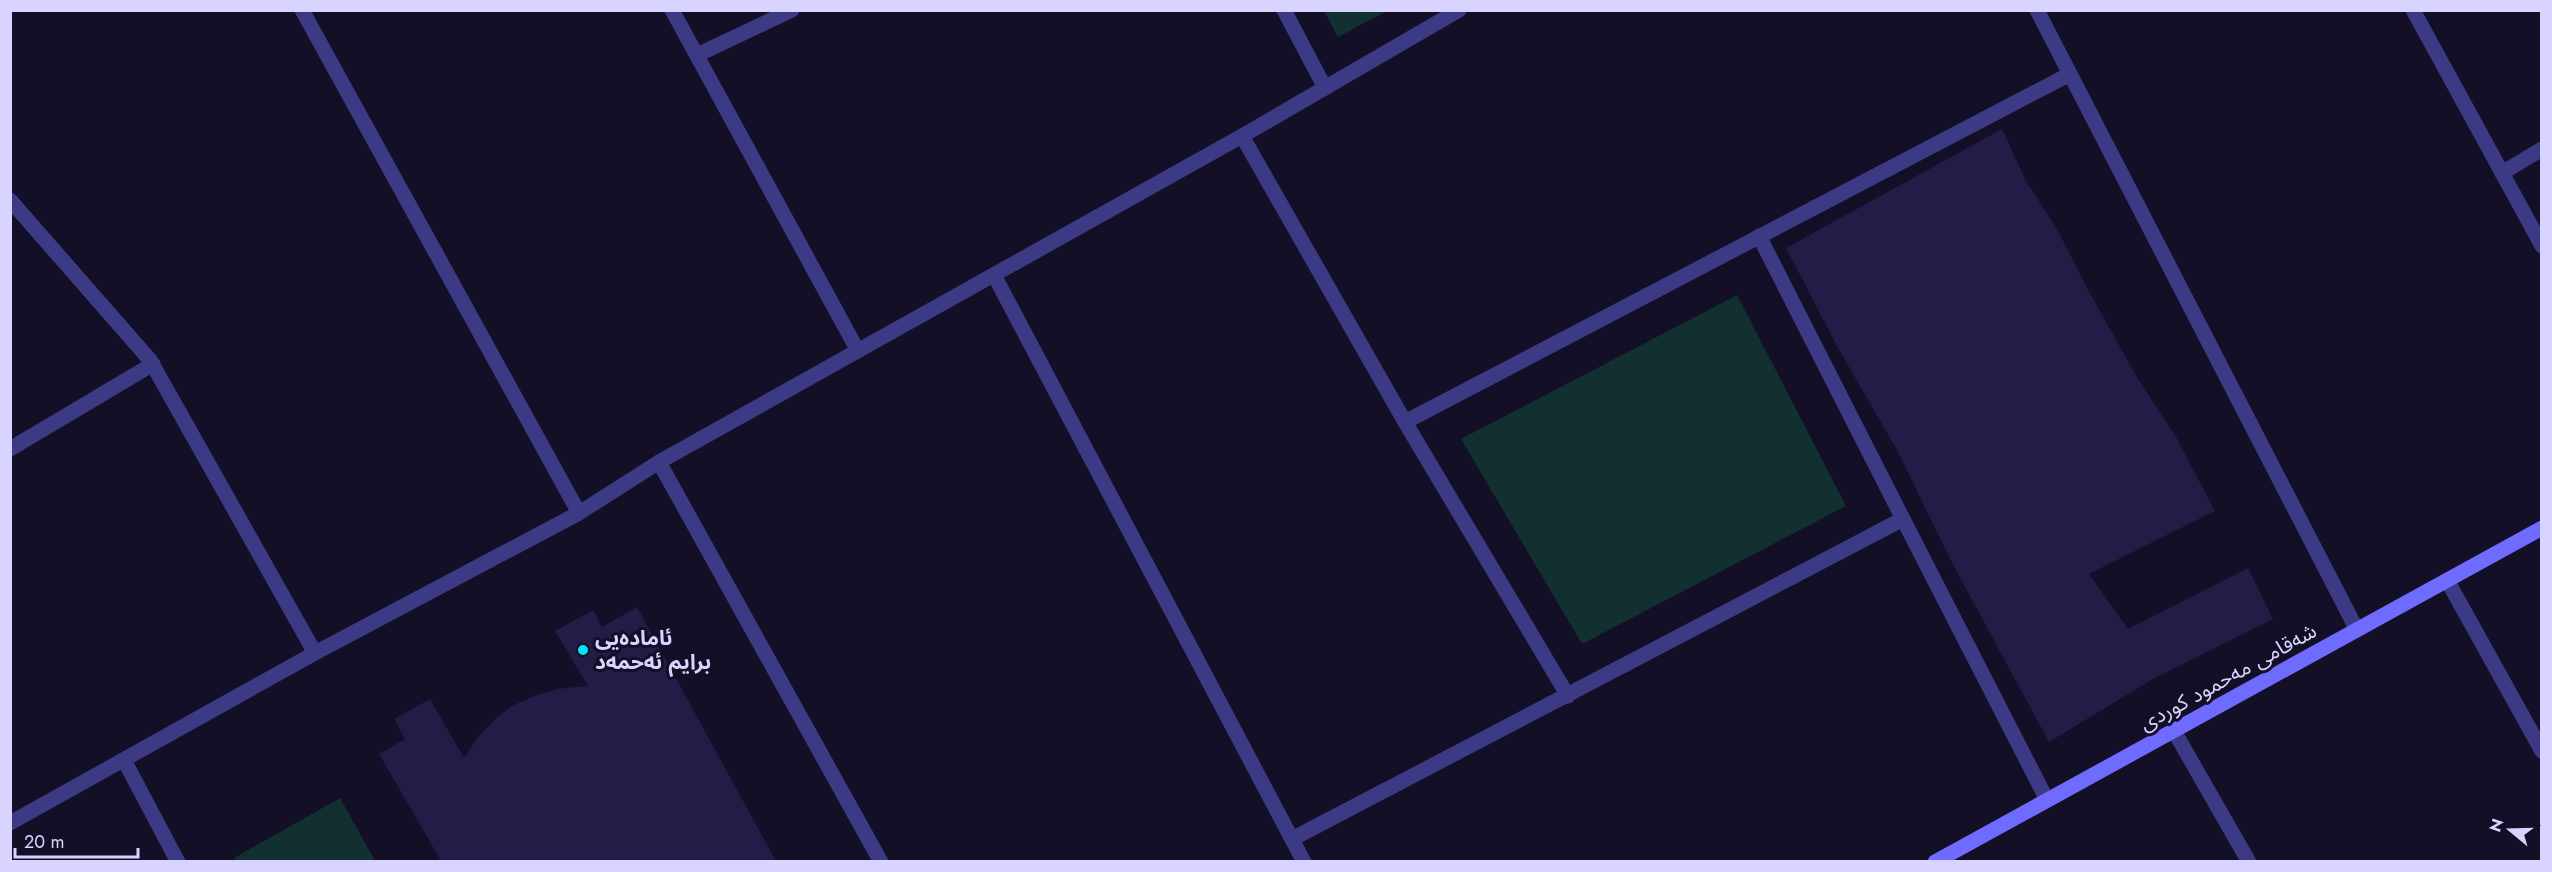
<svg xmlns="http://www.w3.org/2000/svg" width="2552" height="872" font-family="Jost,'Noto Sans Arabic',sans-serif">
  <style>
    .green { fill: #12302f }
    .building { fill: #241b47 }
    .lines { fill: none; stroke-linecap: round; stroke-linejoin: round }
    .street { stroke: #3d3a85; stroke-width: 15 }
    .secondary { stroke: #6f6bff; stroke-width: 15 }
    .poi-dot { fill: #00e5ff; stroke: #130f26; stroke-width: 2 }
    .labels { text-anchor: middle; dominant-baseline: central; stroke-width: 6; stroke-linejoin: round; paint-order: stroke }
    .poi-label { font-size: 21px; font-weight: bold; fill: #d9d4ff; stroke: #130f26; text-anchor: start }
    .street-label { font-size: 21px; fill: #d9d4ff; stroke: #130f26 }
  </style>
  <rect width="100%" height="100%" fill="#130f26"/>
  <g class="green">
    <polygon points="1324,11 1387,11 1338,37"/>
    <polygon points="1737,295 1846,506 1582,644 1461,439"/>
    <polygon points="340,798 375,861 236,861 234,858"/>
  </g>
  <g class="building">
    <polygon points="2002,129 2026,181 2056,227 2086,286 2138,379 2176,437 2215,511 2089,574 2128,629 2248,568 2273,619 2153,679 2049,742 1952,563 1897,450 1838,348 1786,248"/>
    <polygon points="637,607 776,861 441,861 379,754 405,739 394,719 430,699 464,758 478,737 494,720 512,706 534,696 556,689 588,686 555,631 593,610 602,627"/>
  </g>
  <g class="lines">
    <g class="street">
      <polyline points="302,10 579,513"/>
      <polyline points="672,10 858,351"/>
      <polyline points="1284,10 1325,88"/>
      <polyline points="2037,10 2357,630"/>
      <polyline points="2413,10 2542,246"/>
      <polyline points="697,55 792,10"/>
      <polyline points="1242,136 1405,422 1568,696"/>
      <polyline points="2502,173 2542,149"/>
      <polyline points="10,200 150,360 315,653"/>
      <polyline points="994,275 1304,862"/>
      <polyline points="1405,422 2070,74"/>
      <polyline points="10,449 153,364"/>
      <polyline points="659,462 881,862"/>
      <polyline points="1903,519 2047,800"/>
      <polyline points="2447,580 2542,751"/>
      <polyline points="2174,731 2249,862"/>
      <polyline points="124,760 178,862"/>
      <polyline points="10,823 315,653 579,513 659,462 1242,136 1459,10"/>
      <polyline points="1292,839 1903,519 1759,236"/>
    </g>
    <polyline class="secondary" points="1935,862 2542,528"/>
  </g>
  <circle class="poi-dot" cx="583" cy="650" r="6"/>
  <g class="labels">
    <g class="poi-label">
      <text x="595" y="638">ئامادەیی<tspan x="595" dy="24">برایم ئەحمەد</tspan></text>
    </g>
    <g class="street-label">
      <text transform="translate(2228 677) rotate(-29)">شەقامی مەحمود کوردی</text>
    </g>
  </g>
  <rect width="2552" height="872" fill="none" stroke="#d9d4ff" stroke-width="24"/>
  <g transform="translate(2510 830) rotate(289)" stroke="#130f26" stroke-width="4.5" paint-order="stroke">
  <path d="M0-4.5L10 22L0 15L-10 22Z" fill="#d9d4ff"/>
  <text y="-9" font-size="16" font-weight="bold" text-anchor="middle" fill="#d9d4ff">N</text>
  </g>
  <path d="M15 848v9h123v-9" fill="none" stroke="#d9d4ff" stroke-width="3"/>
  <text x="24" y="848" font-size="18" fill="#d9d4ff" stroke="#130f26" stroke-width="4.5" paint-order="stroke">20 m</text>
</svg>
